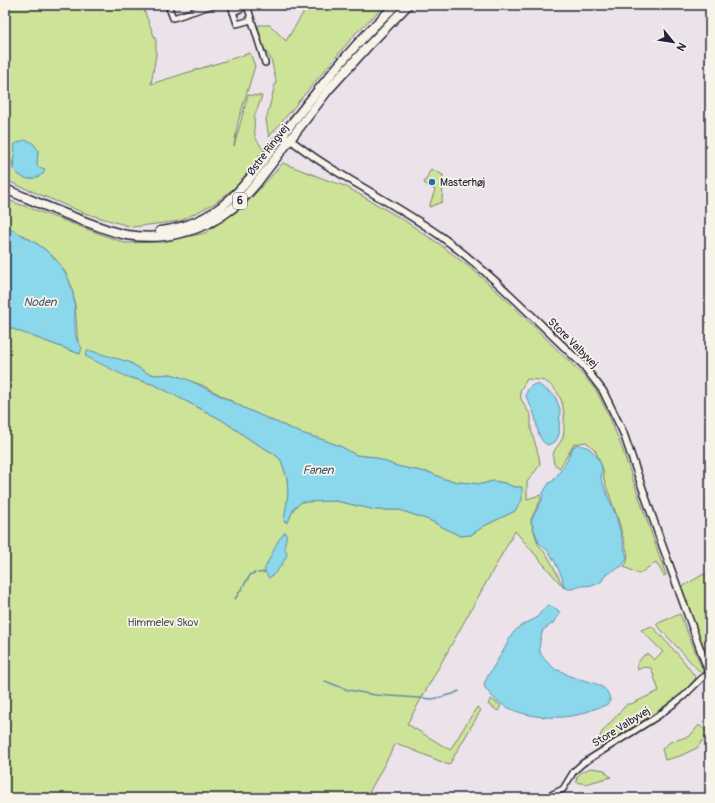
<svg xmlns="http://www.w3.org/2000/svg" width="715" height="803" font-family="Pangolin,sans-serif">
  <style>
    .green { fill: #cde398; stroke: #78826a; fill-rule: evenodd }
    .water { fill: #8bd7ec; stroke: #618fa5 }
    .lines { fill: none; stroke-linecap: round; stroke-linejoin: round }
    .stream { stroke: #618fa5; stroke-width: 1.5 }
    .minor-casing { stroke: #22223b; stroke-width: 8 }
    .tertiary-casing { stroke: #22223b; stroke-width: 9 }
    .primary-casing { stroke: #22223b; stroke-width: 11 }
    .minor { stroke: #f7f3e8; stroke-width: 5 }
    .tertiary { stroke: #f7f3e8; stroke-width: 6 }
    .primary { stroke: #f7f3e8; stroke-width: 8 }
    .poi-dot { fill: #1f6fb2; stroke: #f7f3e8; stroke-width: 1.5 }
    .labels { text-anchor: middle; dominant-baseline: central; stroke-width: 3.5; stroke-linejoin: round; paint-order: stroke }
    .shield { fill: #f7f3e8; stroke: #62616f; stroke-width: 1 }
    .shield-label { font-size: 10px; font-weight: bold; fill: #22223b }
    .street-label { font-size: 11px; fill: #22223b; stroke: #f7f3e8 }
    .poi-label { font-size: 11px; fill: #22223b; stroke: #f7f3e8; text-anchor: start }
    .park-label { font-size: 11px; fill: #4d5252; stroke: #f7f3e8 }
    .water-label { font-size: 12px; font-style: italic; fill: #425870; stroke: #f7f3e8 }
  </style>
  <rect width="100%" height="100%" fill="#ece2e9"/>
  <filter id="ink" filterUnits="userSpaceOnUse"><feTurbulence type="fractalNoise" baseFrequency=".025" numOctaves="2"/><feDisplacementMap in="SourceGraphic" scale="8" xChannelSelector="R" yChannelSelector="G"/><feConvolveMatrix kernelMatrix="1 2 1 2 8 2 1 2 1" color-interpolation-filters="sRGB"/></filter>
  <g filter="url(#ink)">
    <g class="green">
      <path d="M5,5h137l14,36v14l-5,29 99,-31 5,13 -17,56 -4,24 14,-51 14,1 -8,22 1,19 9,14 -26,34 -23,18 -35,18 -48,6 -48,-14 -79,-33zM38,150l-1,14 1,3 4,1 -13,11 -10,-4 -6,-7 -1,-5 2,-5z"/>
      <polygon points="308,5 385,5 355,34 269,137 266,120 276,81 271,59 263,47 258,25 270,25 286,41"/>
      <path d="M283,163l44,17 18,6 57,33 39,26 37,29 34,31 73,72 12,15 13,26 12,30 44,127 -2,1 -8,-14 -17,12 -15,-7 3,-5 1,-7 -10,-36 -14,-39 -1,-11 -8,-19 -6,-6 -4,-2 -11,2 -14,24 -6,-4c-4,-15 4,-15 9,-27 1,-4 1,-9 1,-12 1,-16 -2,-32 -16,-42 -5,-4 -14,-3 -21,-4l-7,12 1,8 10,17v13l8,28 1,8 -13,17v17l13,-4 1,4 -10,20v3l7,22 11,14 15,30 -49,-57 -108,193 43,26 27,-43 4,3 -32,55 -53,-22 -30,55h-306l-2,-2 -5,2h-48v-472l75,28c-4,-18 -3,-37 -6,-55 -6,-41 -36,-56 -69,-73v-27l120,44 38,-1 42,-9 39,-27zM129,362l18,11 9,2 15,-1 31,11 44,24 55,24 23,7 18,7 14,8 18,2 22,9 35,7 13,6 15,3 23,2 11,-3 12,2 9,4h7l-6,24 -31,15 -13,9 -11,1 -31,-16 -29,-10h-24l-40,-9 -34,1 -8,6 -6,14h-3l3,-28 -1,-16 -6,-18 -8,-7 -21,-12 -30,-21 -67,-35 -30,-9z"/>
      <polygon points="431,169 443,175 442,202 429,207 435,190 424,183"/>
      <polygon points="704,574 710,579 710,667 680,588"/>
      <polygon points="680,614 703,671 702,673 699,671 656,624"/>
      <polygon points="652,626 682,659 696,678 680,696 641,722 601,747 597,744 602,732 627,704 631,704 659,691 651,668 643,667 638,670 637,664 644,655 648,654 654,660 663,652 641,630"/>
      <polygon points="491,699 501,706 498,711 488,704"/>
      <polygon points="699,725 708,733 697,748 680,756 665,760 662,749 670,742 690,736"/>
      <path d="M591,768l14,2 1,3 5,4 -26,7 -9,-2c0,-9 8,-11 15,-14z"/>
    </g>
    <g class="water">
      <path d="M24,140l8,2 6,8 -1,14 1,3 7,2 -2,5c-14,8 -20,6 -30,-5l2,-25z"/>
      <path d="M5,226c40,21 67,35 70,84 0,8 -1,24 2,30 1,3 4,6 5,8l-2,6 -75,-28z"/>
      <polygon points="88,350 129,362 147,373 156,375 171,374 189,380 246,409 301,433 324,440 342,447 356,455 374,457 396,466 431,473 444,479 459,482 482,484 493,481 505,483 514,487 522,487 522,500 515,511 484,526 471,535 460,536 429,520 400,510 376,510 336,501 302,502 294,508 288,522 284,521 288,494 287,478 281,460 273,453 252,441 222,420 155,385 125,376 85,356"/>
      <path d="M535,384h3l17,12 5,13 -1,26 -4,7 -8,3c-11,-7 -9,-20 -13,-32 -2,-6 -6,-11 -8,-17 1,-7 3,-9 9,-12z"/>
      <polygon points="578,444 589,448 596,455 600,462 602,468 601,479 616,516 627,558 622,566 605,575 602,581 595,585 582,586 572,589 568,589 564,587 562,577 554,560 548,551 539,543 531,521 542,500 543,493 549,483 553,481 566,463 573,447"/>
      <path d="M285,532c3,5 0,7 0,12 -1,4 1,6 2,9 0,6 -12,22 -18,25l-4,-6v-4l13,-27z"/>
      <path d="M549,605l9,5 2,3 -7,10 -10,7c-7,23 -4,25 13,40 6,0 9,4 14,6 13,6 39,5 40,25 -3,5 -10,6 -16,8 -7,3 -15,6 -23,7 -27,4 -64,-1 -82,-23 -2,-2 -4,-5 -5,-8 -1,-3 19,-33 22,-39 4,-9 8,-16 16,-21 5,-3 10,-4 14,-7 5,-4 6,-11 13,-13z"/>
    </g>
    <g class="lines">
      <g class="stream">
        <polyline points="258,573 265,572"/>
        <polyline points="235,599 251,574 255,573"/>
        <polyline points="325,681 348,690 375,695 433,699 453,694 459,691"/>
      </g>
      <defs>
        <g id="minor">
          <polyline points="168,5 173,18 213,5"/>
          <polyline points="231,5 237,24 251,20"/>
          <polyline points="247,5 265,63"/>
          <polyline points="233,12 241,9"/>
          <polyline points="544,798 563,789 574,771 583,763 658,716 684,696 702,678 709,674"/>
        </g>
        <path id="tertiary" d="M287,137c47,38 103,63 152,98 53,38 97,86 144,130l20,26 20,41 37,107 50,137"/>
        <g id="primary">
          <path d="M5,189c29,12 58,25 87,35 11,4 23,9 35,11 35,6 75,-3 103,-25 10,-7 18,-17 26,-26l73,-95 39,-43 40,-41"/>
          <path d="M160,231c25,-3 49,-13 68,-30 22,-19 38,-45 56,-68 35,-44 70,-90 112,-128"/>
        </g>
      </defs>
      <use href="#minor" class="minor-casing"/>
      <use href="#tertiary" class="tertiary-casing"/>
      <use href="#primary" class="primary-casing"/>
      <use href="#minor" class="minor"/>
      <use href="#tertiary" class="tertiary"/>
      <use href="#primary" class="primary"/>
    </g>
  </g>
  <circle class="poi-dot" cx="432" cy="182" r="4"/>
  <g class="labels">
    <rect class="shield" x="233" y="193" width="14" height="16" rx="3"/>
    <g class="shield-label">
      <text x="240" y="201">6</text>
    </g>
    <g class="street-label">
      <text transform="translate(268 150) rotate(-53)">Østre Ringvej</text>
      <text transform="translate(573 343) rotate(45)">Store Valbyvej</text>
      <text transform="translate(621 727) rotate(-32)">Store Valbyvej</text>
    </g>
    <g class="poi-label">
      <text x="440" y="182">Masterhøj</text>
    </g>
    <g class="park-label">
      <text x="163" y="622">Himmelev Skov</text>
    </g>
    <g class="water-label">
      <text x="40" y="302">Noden</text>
      <text x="318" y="470">Fanen</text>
    </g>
  </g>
  <rect width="715" height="803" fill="none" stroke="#f7f3e8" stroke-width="20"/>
  <rect x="10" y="10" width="695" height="783" fill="none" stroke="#22223b" stroke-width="1.5" filter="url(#ink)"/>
  <g transform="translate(673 42) rotate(120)" stroke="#f7f3e8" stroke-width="3" paint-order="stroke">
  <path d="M0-3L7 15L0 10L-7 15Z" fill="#22223b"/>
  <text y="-6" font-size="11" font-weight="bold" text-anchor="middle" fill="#22223b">N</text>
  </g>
</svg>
